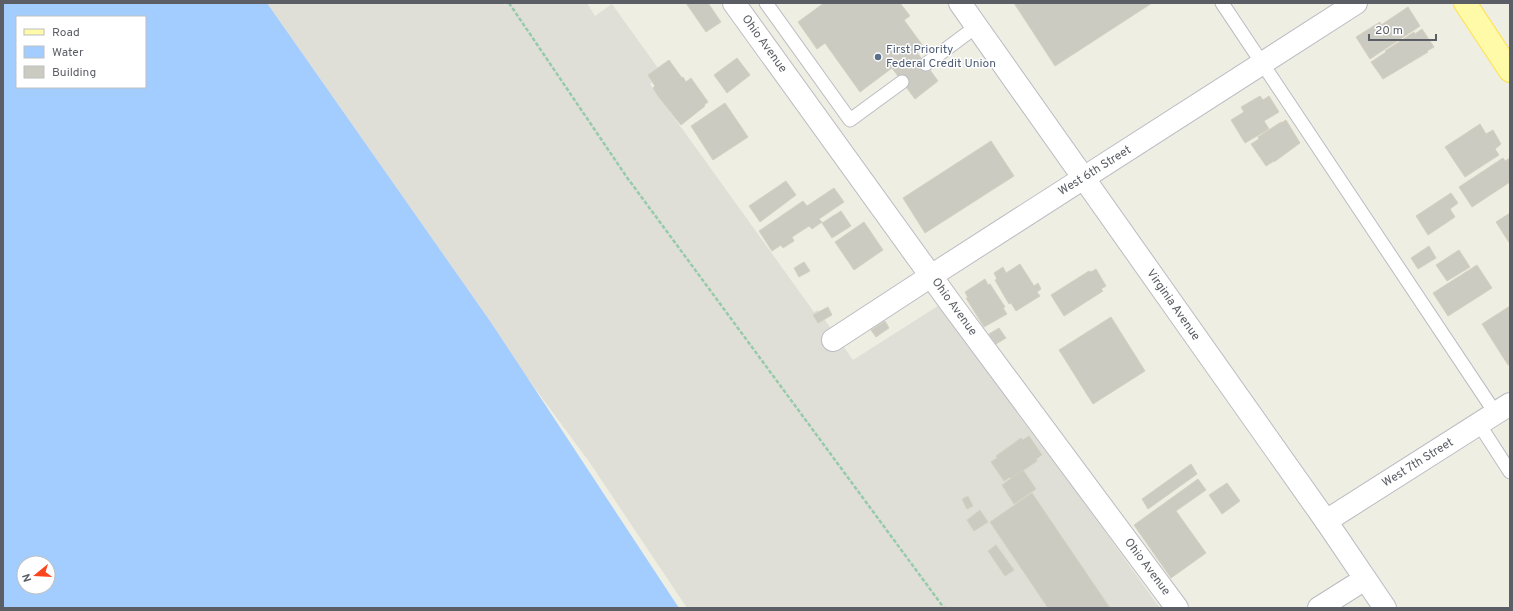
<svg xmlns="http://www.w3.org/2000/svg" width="1513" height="611" font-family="Overpass,sans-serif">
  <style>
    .industrial { fill: #e0dfd7 }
    .water { fill: #a3cdff; fill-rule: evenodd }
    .building { fill: #cccbc2; stroke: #d5d0c0 }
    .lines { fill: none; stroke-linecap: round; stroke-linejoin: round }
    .lane-casing { stroke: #bbbcc3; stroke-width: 15 }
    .street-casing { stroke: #bbbcc3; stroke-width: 24 }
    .primary-casing { stroke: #ffdf4c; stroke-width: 24 }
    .path { stroke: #95cbaa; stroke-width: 2.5; stroke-dasharray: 4 2; stroke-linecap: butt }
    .lane { stroke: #fff; stroke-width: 13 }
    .street { stroke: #fff; stroke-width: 22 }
    .primary { stroke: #fffaa8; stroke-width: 22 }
    .service-dot { fill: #5c6f8a; stroke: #fff; stroke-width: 1.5 }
    .labels { text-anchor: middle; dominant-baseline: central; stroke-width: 3; stroke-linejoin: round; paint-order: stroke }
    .street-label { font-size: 12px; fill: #5b5e65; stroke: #fff }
    .service-label { font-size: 12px; fill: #4e5e75; stroke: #fff; text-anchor: start }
  </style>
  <rect width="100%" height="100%" fill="#efeee3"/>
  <polygon class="industrial" points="267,3 503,3 504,5 508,3 587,3 595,16 612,4 663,75 650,84 814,312 818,310 853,360 941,304 1160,608 687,608 590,463 523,372 490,321"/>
  <path class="water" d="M3,3h264l223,318 189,287h-676zM17,17h128v70h-128zM24,563h24v24h-24z"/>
  <g class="building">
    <polygon points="686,3 708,3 721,22 706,32"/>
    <polygon points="824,3 900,3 910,16 904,20 923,46 916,51 938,81 915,99 892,68 860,92 825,43 817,49 798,22"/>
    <polygon points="1014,3 1152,3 1055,66"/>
    <polygon points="1408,7 1420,26 1370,59 1356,37 1380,22 1381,25"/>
    <polygon points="1422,29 1434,47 1427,51 1428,52 1383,79 1371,62 1386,52 1385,51 1414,32 1415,34"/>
    <polygon points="737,58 750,75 727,93 714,75"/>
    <polygon points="669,60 682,78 683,77 686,82 691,78 708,102 704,105 705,106 681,125 658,96 653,88 655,86 648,75"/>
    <polygon points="1260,96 1263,100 1269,96 1279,112 1264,121 1269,129 1245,143 1231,120 1244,112 1241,107"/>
    <polygon points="725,103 748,137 713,160 691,126"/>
    <polygon points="1286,120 1300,143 1274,162 1274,161 1266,166 1251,144 1259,139 1258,137 1281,122 1281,123"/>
    <polygon points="1480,124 1486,134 1493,130 1501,144 1495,149 1499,155 1465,177 1445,147"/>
    <polygon points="991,141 1014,176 925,233 903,198"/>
    <polygon points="1503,158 1505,161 1510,158 1510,182 1472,207 1459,187"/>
    <polygon points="786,181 796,195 760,222 749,206"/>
    <polygon points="834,188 844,202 819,219 822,222 812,229 809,226 792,237 794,241 783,248 781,245 772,251 759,231 803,201 807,206"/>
    <polygon points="1451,193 1458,203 1450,209 1455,217 1428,235 1416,216"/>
    <polygon points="841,211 851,226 832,238 822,223"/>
    <polygon points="1510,213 1510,244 1496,222"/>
    <polygon points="864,222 883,250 854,270 835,242"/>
    <polygon points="1429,246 1436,258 1418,269 1411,258"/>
    <polygon points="1459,250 1470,267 1447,281 1436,265"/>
    <polygon points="804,262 810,271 799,277 794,268"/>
    <polygon points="1020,264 1034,286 1038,283 1041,289 1037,292 1040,296 1016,311 1011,303 1009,304 995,280 997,279 994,273 1003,267 1006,273"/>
    <polygon points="1477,265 1492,288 1448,316 1433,293"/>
    <polygon points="1096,269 1106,286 1101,289 1103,291 1064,316 1051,295 1089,271 1091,272"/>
    <polygon points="985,279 988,285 990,284 1005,307 1003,308 1007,314 984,327 966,298 968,298 965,292"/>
    <polygon points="1510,306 1510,364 1508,365 1482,324"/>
    <polygon points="828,307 832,315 818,323 813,315"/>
    <polygon points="1111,317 1145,371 1093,404 1059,350"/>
    <polygon points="885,321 889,328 876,337 871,330"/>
    <polygon points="999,328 1006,338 996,344 989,334"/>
    <polygon points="1029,436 1042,455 1036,459 1037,461 1011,479 1010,477 1004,481 991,462 997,458 996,456 1021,438 1023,440"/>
    <polygon points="1191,464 1197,474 1148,509 1142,499"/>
    <polygon points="1023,470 1036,489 1014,504 1002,485"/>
    <polygon points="1198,479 1206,490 1176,511 1206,553 1171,578 1134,525"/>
    <polygon points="1227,483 1240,501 1222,514 1209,495"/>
    <polygon points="1032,493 1110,608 1048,608 990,522"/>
    <polygon points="968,496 973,506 967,509 962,499"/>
    <polygon points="980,510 988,522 974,531 967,520"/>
    <polygon points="996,545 1014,570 1005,576 988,551"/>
  </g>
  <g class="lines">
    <defs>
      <g id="lane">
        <polyline points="766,3 850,120 902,82"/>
        <polyline points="1222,3 1496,414"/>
        <polyline points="926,64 977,26"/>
        <polyline points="1479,424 1510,472"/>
      </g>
      <g id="street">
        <polyline points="734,3 949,301 1177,608"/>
        <polyline points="960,3 1326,521 1385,608"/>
        <polyline points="833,340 931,276 1356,3"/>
        <polyline points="1326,521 1510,404"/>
        <polyline points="1319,608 1365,579"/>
      </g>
      <polyline id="primary" points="1465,3 1510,71"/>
    </defs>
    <use href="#lane" class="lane-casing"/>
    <use href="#street" class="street-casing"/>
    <use href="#primary" class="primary-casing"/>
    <polyline class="path" points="509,3 626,176 944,608"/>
    <use href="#lane" class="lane"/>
    <use href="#street" class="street"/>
    <use href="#primary" class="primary"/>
  </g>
  <circle class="service-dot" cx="878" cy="57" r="4"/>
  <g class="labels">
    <g class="street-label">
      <text transform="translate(764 44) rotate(54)">Ohio Avenue</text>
      <text transform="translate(1095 171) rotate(-32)">West 6th Street</text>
      <text transform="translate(1173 305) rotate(55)">Virginia Avenue</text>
      <text transform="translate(954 307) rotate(54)">Ohio Avenue</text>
      <text transform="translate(1418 463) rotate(-32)">West 7th Street</text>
      <text transform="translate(1147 567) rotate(53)">Ohio Avenue</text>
    </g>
    <g class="service-label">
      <text x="886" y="50">First Priority<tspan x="886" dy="14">Federal Credit Union</tspan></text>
    </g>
  </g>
  <rect width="1513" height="611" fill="none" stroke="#5b5e65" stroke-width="8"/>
  <rect x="16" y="16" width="130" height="72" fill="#ffffff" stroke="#bdbfc1"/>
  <rect x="24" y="29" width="20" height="6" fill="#fffaa8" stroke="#bdbfc1"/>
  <text x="52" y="36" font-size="12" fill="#5b5e65">Road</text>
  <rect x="24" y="46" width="20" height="12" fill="#a3cdff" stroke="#bdbfc1"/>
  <text x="52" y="56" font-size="12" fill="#5b5e65">Water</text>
  <rect x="24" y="66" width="20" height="12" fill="#cccbc2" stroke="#bdbfc1"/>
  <text x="52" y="76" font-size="12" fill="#5b5e65">Building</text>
  <g transform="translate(36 575) rotate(252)"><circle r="19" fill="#ffffff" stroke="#bdbfc1"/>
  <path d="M0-3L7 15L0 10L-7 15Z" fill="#fa451e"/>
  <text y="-6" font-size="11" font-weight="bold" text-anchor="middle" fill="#5b5e65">N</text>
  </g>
  <path d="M1369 34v6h67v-6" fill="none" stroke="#5b5e65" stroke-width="2"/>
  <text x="1375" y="34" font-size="12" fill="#5b5e65" stroke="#ffffff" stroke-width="3" paint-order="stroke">20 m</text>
</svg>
